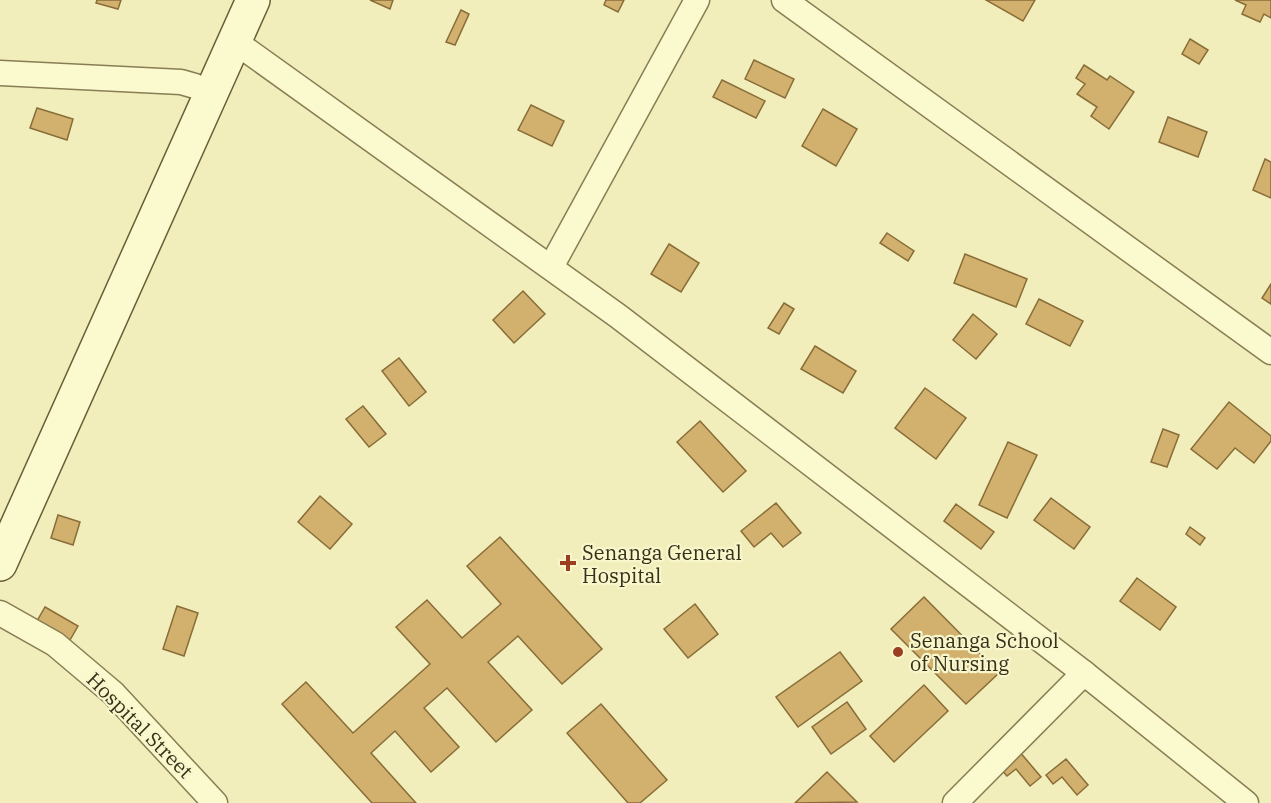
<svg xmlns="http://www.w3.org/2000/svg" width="1271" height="803" font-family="'IBM Plex Serif',serif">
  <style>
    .building { fill: #d2b16e; stroke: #896d38; stroke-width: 1.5 }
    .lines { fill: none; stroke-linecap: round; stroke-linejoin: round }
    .street-casing { stroke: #897d54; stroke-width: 27 }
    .secondary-casing { stroke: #6a5e37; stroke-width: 36 }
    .street { stroke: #fbf9ce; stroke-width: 24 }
    .secondary { stroke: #fbf9ce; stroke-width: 33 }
    .poi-dot { fill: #9c3e20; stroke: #f8f6cb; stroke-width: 2 }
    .labels { text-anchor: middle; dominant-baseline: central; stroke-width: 4.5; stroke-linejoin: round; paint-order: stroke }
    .poi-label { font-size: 20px; fill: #362f1a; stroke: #f8f6cb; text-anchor: start }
    .street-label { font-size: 20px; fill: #362f1a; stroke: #f8f6cb }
  </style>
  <rect width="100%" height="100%" fill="#f1eebb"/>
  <g class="building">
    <polygon points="97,0 121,0 118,9 96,3"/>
    <polygon points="370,0 393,0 390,9"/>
    <polygon points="606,0 624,0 618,12 604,5"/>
    <polygon points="986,0 1035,0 1023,21"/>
    <polygon points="1235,0 1271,0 1271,18 1264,14 1260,22 1242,14 1246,5"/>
    <polygon points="461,10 469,14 455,45 446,42"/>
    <polygon points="1190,39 1208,50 1199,64 1182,54"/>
    <polygon points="754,60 794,79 785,98 745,79"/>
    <polygon points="1084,65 1107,80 1110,76 1134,92 1109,129 1091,116 1097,107 1077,94 1085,84 1076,78"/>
    <polygon points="722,80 765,101 756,118 713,97"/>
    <polygon points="531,105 564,121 552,146 518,130"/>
    <polygon points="37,108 73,119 67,140 30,128"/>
    <polygon points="823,109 857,129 836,166 802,146"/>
    <polygon points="1168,117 1207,132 1198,157 1159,142"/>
    <polygon points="1265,159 1271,162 1271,198 1253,190"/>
    <polygon points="887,233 914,251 908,261 880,243"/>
    <polygon points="669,244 699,263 681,292 651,274"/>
    <polygon points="965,254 1027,279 1016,307 954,283"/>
    <polygon points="1271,284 1271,304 1262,298"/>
    <polygon points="523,291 545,314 514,343 493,320"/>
    <polygon points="1039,299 1083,321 1070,346 1026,324"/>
    <polygon points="784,303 794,309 779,334 768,328"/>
    <polygon points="973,314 997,334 976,359 953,340"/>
    <polygon points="815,346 856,371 843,393 801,369"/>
    <polygon points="399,358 426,392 409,406 382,371"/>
    <polygon points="925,388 966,418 936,459 895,428"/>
    <polygon points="1229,402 1271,436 1271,441 1254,463 1235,448 1217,469 1191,449"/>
    <polygon points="363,406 386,434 369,447 346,419"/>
    <polygon points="700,421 746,471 723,492 677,442"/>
    <polygon points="1163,429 1179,435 1167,467 1151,462"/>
    <polygon points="1008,442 1037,455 1007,518 979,505"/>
    <polygon points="320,496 352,524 330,549 298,522"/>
    <polygon points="1051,498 1090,527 1074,549 1034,520"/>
    <polygon points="776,503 801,533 783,547 771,533 754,547 741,531"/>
    <polygon points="956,504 994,532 981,549 944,521"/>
    <polygon points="58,515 80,522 73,545 51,538"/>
    <polygon points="1190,527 1205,538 1200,545 1186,534"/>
    <polygon points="500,537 602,649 562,684 518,636 488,662 532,710 496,742 447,688 424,708 459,747 431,772 395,731 371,753 416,803 372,803 282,704 306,682 353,733 430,664 396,627 427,600 462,638 501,604 467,566"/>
    <polygon points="1137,578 1176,607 1160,630 1120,601"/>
    <polygon points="924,597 999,673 966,704 891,629"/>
    <polygon points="695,604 718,634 688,658 664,629"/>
    <polygon points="177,606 198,613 184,656 163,649"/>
    <polygon points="45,607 78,626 70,640 37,621"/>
    <polygon points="840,652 862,681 798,727 776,697"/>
    <polygon points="924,685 948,711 894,762 870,736"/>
    <polygon points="847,702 866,729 831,754 812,727"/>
    <polygon points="601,704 667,780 640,803 628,803 567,733"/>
    <polygon points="1019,751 1041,777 1030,786 1016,769 1007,776 999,767"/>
    <polygon points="1066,759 1088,785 1077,795 1062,777 1053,784 1046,775"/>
    <polygon points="827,772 857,802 795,803"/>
  </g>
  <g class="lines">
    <defs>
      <g id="street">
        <polyline points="784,0 1271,352"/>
        <polyline points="234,41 618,316 1084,673 1246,803"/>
        <polyline points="0,73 181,82 195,86 210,94"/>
        <polyline points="551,267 697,0"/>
        <polyline points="0,613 55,644 113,693 215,803"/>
        <polyline points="955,803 1084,673"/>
      </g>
      <polyline id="secondary" points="0,564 253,0"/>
    </defs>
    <use href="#street" class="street-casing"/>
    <use href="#secondary" class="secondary-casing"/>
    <use href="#street" class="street"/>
    <use href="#secondary" class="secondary"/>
  </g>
  <g class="poi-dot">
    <path d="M565 554h6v6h6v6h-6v6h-6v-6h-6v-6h6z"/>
    <circle cx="898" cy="652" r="6"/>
  </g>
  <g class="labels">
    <g class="poi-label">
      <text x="582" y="552">Senanga General<tspan x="582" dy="23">Hospital</tspan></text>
      <text x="910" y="640">Senanga School<tspan x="910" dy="23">of Nursing</tspan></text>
    </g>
    <g class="street-label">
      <text transform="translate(140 725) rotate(45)">Hospital Street</text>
    </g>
  </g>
</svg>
